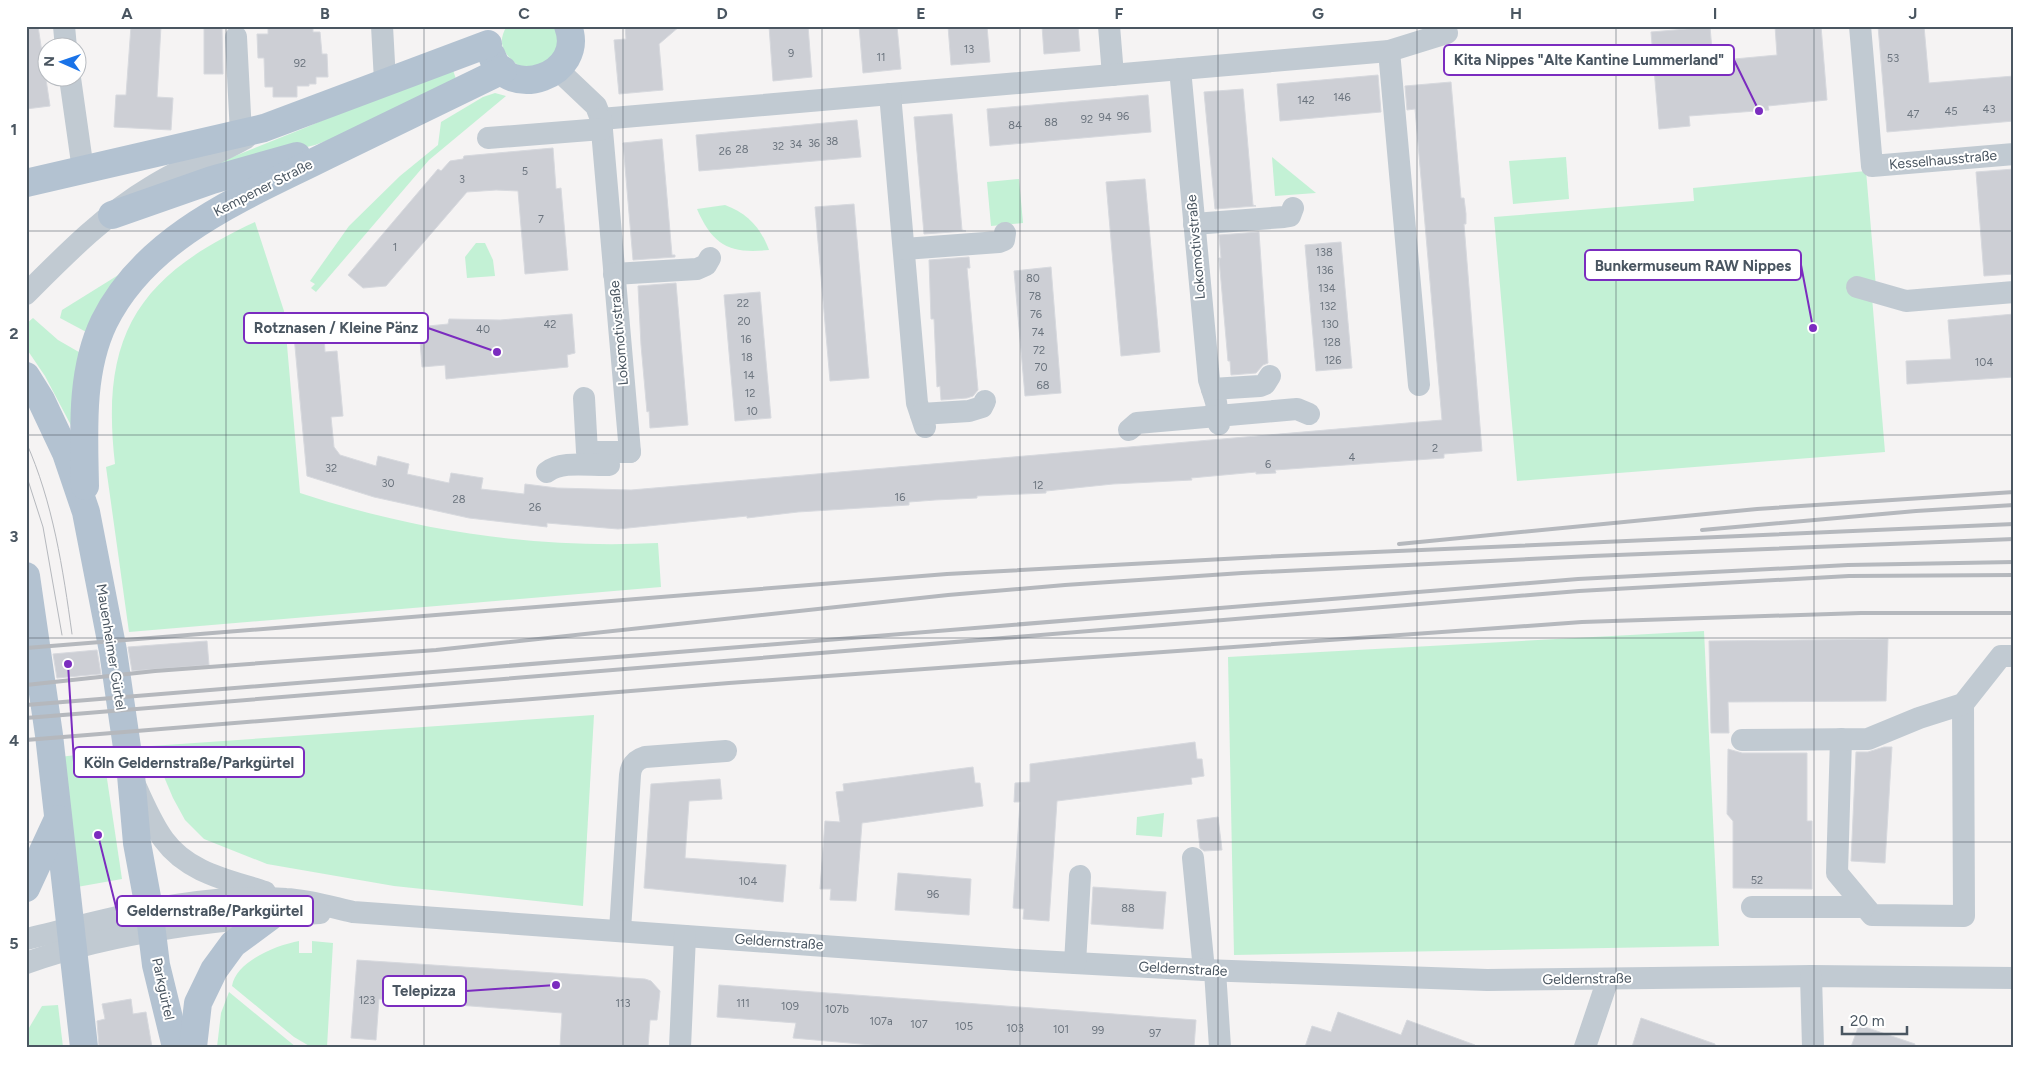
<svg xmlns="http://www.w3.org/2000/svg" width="2040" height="1073" font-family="Figtree,sans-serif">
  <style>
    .green { fill: #c3f1d5 }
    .building { fill: #cdcfd5; stroke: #d7d9de }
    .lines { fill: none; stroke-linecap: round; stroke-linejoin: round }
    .minor { stroke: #c1cad2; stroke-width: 22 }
    .major { stroke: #b3c2d1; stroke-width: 28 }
    .tram { stroke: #b5b8bd; stroke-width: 1 }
    .rail { stroke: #b5b8bd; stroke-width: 4 }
    .grid { fill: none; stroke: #4a5661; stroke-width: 1; stroke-opacity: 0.55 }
    .labels { text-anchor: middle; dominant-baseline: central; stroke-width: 4; stroke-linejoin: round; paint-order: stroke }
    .number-label { font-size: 11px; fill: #6b747e }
    .street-label { font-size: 14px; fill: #4a5661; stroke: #fff }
    .leader { fill: none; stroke: #7b2cbf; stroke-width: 2 }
    .callout-dot { fill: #7b2cbf; stroke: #fff; stroke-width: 2 }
    .callout { fill: #fff; stroke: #7b2cbf; stroke-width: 2 }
    .callout-label { font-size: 15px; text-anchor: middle; font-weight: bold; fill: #4a5661 }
    .neatline { fill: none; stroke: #4a5661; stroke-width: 2 }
    .grid-label { font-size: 16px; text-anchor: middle; font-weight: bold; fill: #4a5661 }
  </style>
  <rect width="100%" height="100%" fill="#f5f3f3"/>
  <g class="green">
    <path d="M507,26h48l4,17 -8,18 -28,8c-15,-11 -29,-23 -16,-43z"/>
    <polygon points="451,64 458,85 398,115 315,145 217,169 215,164 307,127"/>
    <polygon points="495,93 506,96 429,160 316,292 311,288 315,284 310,281 349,226 400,176 438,145 441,122 483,97"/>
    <polygon points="1272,157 1316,193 1275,196"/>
    <polygon points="1566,157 1569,199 1513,204 1509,161"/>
    <polygon points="1866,171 1876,287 1872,297 1885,452 1517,481 1494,217 1694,201 1693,188"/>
    <polygon points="1019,179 1023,223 991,226 987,182"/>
    <path d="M725,205c22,8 36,23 44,45 -39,4 -56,-4 -72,-41z"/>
    <path d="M255,222l29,89 16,182c116,38 235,56 358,50l3,44 -532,45 -23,-165 9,-3c-15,-129 23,-188 140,-242z"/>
    <polygon points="476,243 485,243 493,260 495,276 467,278 465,257"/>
    <polygon points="128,269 90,334 60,318 62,310"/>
    <polygon points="33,318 58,340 84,355 74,431 45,376 26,348 26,324"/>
    <polygon points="1704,631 1719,946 1234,955 1228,657"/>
    <polygon points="594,715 583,906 394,886 267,864 204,839 185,820 173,798 151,746"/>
    <polygon points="103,752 122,879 77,887 59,757"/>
    <polygon points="1164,813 1162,837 1136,835 1137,817"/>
    <path d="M299,941v12h13v-12l21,2 -6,104h-16l-17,-10 -62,-51c4,-25 45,-41 67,-45z"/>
    <polygon points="229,992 296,1047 217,1047 221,1013"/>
    <polygon points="58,1005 63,1047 29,1047 26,1044 26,1033 42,1006"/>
  </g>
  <g class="building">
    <polygon points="26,26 38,26 50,106 26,109"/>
    <polygon points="131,26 161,26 157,97 173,98 171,130 114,127 116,95 126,95"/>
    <polygon points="268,26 313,26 313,32 320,32 322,54 327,54 328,77 316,77 316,84 309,84 309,86 297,86 297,97 273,97 273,87 265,87 264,58 258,58 257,34 268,34"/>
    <polygon points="625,26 680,26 659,44 663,90 619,94 614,40 626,39"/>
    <polygon points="769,26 808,26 812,77 773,81"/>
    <polygon points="859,26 897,26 901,69 863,73"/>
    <polygon points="948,26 987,26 990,62 951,65"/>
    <polygon points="1042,26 1078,26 1080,51 1044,54"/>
    <polygon points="1775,26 1821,26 1827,100 1768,106 1769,110 1689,116 1690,126 1659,129 1651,32 1710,27 1713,61 1777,55"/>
    <polygon points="1878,26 1924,26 1929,83 2014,76 2014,121 1887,132"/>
    <polygon points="204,28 222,28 223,74 204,74"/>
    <polygon points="1378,75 1381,112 1280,121 1277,84"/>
    <polygon points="1451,82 1461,198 1464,198 1466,214 1466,224 1464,224 1482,451 1444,454 1444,458 1275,470 1276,473 1256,474 1256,472 1191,478 1192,480 1113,484 1046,491 1046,493 977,496 977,498 935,500 909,502 909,505 798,512 747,518 747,516 618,529 547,523 547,527 469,518 374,497 307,476 294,336 324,334 325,352 337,351 343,416 331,417 334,447 340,455 376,466 378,456 409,464 407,474 449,483 451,473 483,478 481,489 524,494 525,484 557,488 631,490 1442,420 1415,109 1407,110 1405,86"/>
    <polygon points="1243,89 1253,205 1256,206 1215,209 1204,92"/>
    <polygon points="1148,95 1151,132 990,146 987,109"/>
    <polygon points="952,114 962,230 966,231 924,234 914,117"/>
    <polygon points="857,120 861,157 699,171 696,135"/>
    <polygon points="662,139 672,255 675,255 675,257 633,260 623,143"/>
    <polygon points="553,148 556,189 561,188 568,270 525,274 518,191 496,190 467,192 386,286 363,288 348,275 438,169 441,171 450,161 463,159 464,156"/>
    <polygon points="2014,169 2014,274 1984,276 1976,172"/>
    <polygon points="1145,179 1160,352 1121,356 1106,182"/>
    <polygon points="854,204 869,378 830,381 815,207"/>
    <polygon points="1259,232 1268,363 1263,365 1256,373 1231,375 1230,361 1228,361 1219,258 1221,258 1219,235"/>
    <polygon points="1341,242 1352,368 1316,371 1305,245"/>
    <polygon points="969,257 970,268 967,268 978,390 973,396 967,398 941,400 940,386 937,387 934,319 931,319 929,260"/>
    <polygon points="1051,267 1061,393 1025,396 1014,271"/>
    <polygon points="676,283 688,425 650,428 649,411 647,412 641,345 638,286"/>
    <polygon points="760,292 771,418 735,421 724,295"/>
    <polygon points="572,314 575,353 567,355 568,367 446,379 445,365 422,367 419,327 448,324 449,319 500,320"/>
    <polygon points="2014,314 2014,377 1907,384 1906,361 1951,359 1948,320"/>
    <polygon points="1888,639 1886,701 1728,702 1729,733 1711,733 1709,641"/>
    <polygon points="207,641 209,665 132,671 128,647"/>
    <polygon points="97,650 101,674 57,678 53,654"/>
    <polygon points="1195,742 1197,759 1202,759 1204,776 1191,778 1192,784 1057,801 1049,921 1023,919 1024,909 1013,908 1020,802 1014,802 1015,783 1030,782 1030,764"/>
    <polygon points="1884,747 1892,747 1885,863 1851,861 1856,752 1868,752"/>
    <polygon points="1728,749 1742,753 1807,753 1807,821 1812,821 1812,889 1733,888 1733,821 1727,814"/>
    <polygon points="973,767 975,783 980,783 983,806 862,823 856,901 830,900 831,889 820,889 825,821 840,822 836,792 844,791 843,784"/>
    <polygon points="720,779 722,799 689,801 685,858 786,865 783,902 644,888 651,784"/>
    <polygon points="1218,817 1222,850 1204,851 1200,848 1197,820"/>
    <polygon points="898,873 971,879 969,915 895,910"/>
    <polygon points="1093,887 1166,892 1163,929 1091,924"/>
    <polygon points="357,960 645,979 651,981 660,991 657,1020 650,1020 648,1047 560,1047 562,1013 379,999 376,1040 351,1038"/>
    <polygon points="719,985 1196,1020 1194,1047 894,1047 793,1038 796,1023 717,1017"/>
    <polygon points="131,999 133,1014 146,1012 152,1047 99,1047 97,1021 105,1019 102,1004"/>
    <polygon points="1338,1012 1401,1035 1407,1020 1475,1045 1474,1047 1305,1047 1312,1026 1331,1032"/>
    <polygon points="1641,1018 1715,1044 1715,1047 1632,1047"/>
    <polygon points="1859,1025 1915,1044 1914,1047 1851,1047"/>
  </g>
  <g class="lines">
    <g class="minor">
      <polyline points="64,26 66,48"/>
      <polyline points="382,26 385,81"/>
      <polyline points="1109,26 1113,75"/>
      <polyline points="1860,26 1872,166 2014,154"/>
      <polyline points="236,37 241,134"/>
      <polyline points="1389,51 1419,385"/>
      <polyline points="1180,69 1209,380 1216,402 1219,424"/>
      <polyline points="558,70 596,106 601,119 1389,51 1447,33"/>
      <polyline points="70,78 83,170"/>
      <polyline points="890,94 917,403 925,427"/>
      <polyline points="601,119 630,452"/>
      <polyline points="488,138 602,129"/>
      <polyline points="1194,224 1284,217 1290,216 1293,208"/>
      <polyline points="904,249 999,242 1004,240 1005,233"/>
      <polyline points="614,274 697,269 706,265 710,258"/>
      <polyline points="1857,287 1906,301 2014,292"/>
      <path d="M26,294c39,-39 78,-79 125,-107 30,-19 64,-32 95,-49"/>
      <polyline points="1212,389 1260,386 1265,384 1270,376"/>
      <polyline points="584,398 587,452 630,452"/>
      <polyline points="921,414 969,411 982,407 985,401"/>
      <polyline points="1129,430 1137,423 1297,409 1309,414"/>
      <path d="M547,472c14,-12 44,-6 62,-7"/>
      <polyline points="1841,739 1837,873 1872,915 1964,916 1963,704"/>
      <polyline points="1742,740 1868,739 1919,718 1963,704 2001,656 2014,656"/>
      <path d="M135,785c9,19 17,39 29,55 24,33 65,40 101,52"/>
      <polyline points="1193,858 1204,970"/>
      <polyline points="1752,907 1864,907"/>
      <path d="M620,930l10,-155c1,-10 5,-15 15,-18l81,-6"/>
      <path d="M26,939c87,-20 170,-47 260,-40 22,1 45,8 67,13l666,48 185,10 283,10 324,-4 203,2"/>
      <path d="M26,963c94,-33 195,-44 294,-50"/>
      <polyline points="1075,963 1080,876"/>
      <polyline points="1215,971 1220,1047"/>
      <polyline points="1811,976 1813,1047"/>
      <polyline points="680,1047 685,936"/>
      <polyline points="1585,1047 1608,979"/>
    </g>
    <g class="major">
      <path d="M492,56c15,46 95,20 76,-30"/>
      <polyline points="26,183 264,128 488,44"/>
      <polyline points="112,215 212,180 297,156"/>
      <polyline points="26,376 41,400 66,453 86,512 113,651 131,775 137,843 149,908 156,965 176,1047"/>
      <path d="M85,486c-1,-54 -5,-114 19,-164 43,-87 140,-125 222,-166 59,-29 118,-57 177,-86"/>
      <polyline points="26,576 49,735 84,1047"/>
      <polyline points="26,888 58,819"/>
      <polyline points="193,1047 198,1003 214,970 233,944 271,916"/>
    </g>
    <g class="tram">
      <path d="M26,442c27,60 37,127 46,192"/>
      <polyline points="26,474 43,527 62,635"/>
    </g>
    <g class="rail">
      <polyline points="1702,530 1916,511 2014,505"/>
      <polyline points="1399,544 1757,509 2014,492"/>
      <polyline points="26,648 947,574 1261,557 2014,524"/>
      <polyline points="26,685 155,671 436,650 948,595 1065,585 1242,573 1592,556 2014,539"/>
      <polyline points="26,705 1578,579 1848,565 2014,562"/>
      <polyline points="26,718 1579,591 1849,576 2014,575"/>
      <polyline points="26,740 729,683 1582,622 1861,613 2014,613"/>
    </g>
  </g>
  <path class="grid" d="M226,26v1021M424,26v1021M623,26v1021M822,26v1021M1020,26v1021M1218,26v1021M1417,26v1021M1616,26v1021M1814,26v1021M26,231h1988M26,435h1988M26,638h1988M26,842h1988"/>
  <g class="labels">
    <g class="number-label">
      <text x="969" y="49">13</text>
      <text x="791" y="53">9</text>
      <text x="881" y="57">11</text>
      <text x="1893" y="58">53</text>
      <text x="300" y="63">92</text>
      <text x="1342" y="97">146</text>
      <text x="1306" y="100">142</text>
      <text x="1989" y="109">43</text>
      <text x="1951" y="111">45</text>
      <text x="1913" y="114">47</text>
      <text x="1123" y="116">96</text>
      <text x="1105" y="117">94</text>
      <text x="1087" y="119">92</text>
      <text x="1051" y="122">88</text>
      <text x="1015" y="125">84</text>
      <text x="832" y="141">38</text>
      <text x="814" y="143">36</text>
      <text x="796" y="144">34</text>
      <text x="778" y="146">32</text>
      <text x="742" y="149">28</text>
      <text x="725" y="151">26</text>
      <text x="525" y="171">5</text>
      <text x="462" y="179">3</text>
      <text x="541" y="219">7</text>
      <text x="395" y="247">1</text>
      <text x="1324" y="252">138</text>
      <text x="1325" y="270">136</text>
      <text x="1033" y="278">80</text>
      <text x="1327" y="288">134</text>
      <text x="1035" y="296">78</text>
      <text x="743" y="303">22</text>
      <text x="1328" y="306">132</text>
      <text x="1036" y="314">76</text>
      <text x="744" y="321">20</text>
      <text x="550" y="324">42</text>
      <text x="1330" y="324">130</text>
      <text x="483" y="329">40</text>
      <text x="1038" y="332">74</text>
      <text x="746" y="339">16</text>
      <text x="1332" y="342">128</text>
      <text x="1039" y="350">72</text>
      <text x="747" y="357">18</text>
      <text x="1333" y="360">126</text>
      <text x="1984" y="362">104</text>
      <text x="1041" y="367">70</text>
      <text x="749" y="375">14</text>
      <text x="1043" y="385">68</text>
      <text x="750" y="393">12</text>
      <text x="752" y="411">10</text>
      <text x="1435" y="448">2</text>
      <text x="1352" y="457">4</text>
      <text x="1268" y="464">6</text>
      <text x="331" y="468">32</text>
      <text x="388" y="483">30</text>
      <text x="1038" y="485">12</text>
      <text x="900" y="497">16</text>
      <text x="459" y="499">28</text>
      <text x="535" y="507">26</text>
      <text x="1757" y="880">52</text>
      <text x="748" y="881">104</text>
      <text x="933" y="894">96</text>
      <text x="1128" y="908">88</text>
      <text x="367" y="1000">123</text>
      <text x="623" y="1003">113</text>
      <text x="743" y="1003">111</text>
      <text x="790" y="1006">109</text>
      <text x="837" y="1009">107b</text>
      <text x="881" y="1021">107a</text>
      <text x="919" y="1024">107</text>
      <text x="964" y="1026">105</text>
      <text x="1015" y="1028">103</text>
      <text x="1061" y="1029">101</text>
      <text x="1098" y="1030">99</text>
      <text x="1155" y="1033">97</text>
    </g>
    <g class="street-label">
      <text transform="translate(1943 160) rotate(-5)">Kesselhausstraße</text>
      <text transform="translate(263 188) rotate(-27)">Kempener Straße</text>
      <text transform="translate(1196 247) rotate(-95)">Lokomotivstraße</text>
      <text transform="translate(619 333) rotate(-95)">Lokomotivstraße</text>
      <text transform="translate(111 647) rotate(81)">Mauenheimer Gürtel</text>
      <text transform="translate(779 942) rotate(4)">Geldernstraße</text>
      <text transform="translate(1183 969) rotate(3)">Geldernstraße</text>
      <text transform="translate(1587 979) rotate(-1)">Geldernstraße</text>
      <text transform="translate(163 989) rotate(78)">Parkgürtel</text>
    </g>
  </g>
  <path class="leader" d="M1759 111L1734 60M1813 328L1801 265M497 352L428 328M68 664L74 762M98 835L117 911M556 985L466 991"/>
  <g class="callout-dot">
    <circle cx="1759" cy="111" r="5"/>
    <circle cx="1813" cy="328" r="5"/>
    <circle cx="497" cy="352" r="5"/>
    <circle cx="68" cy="664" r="5"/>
    <circle cx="98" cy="835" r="5"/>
    <circle cx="556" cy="985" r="5"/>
  </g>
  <g class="callout">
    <rect x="1444" y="45" width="290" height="30" rx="5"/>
    <rect x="1585" y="250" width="216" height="30" rx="5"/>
    <rect x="244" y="313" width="184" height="30" rx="5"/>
    <rect x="74" y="747" width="230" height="30" rx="5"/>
    <rect x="117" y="896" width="196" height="30" rx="5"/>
    <rect x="383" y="976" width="83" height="30" rx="5"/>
  </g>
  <g class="callout-label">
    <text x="1589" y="65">Kita Nippes "Alte Kantine Lummerland"</text>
    <text x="1693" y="271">Bunkermuseum RAW Nippes</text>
    <text x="336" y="333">Rotznasen / Kleine Pänz</text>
    <text x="189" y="768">Köln Geldernstraße/Parkgürtel</text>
    <text x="215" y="916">Geldernstraße/Parkgürtel</text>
    <text x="424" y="996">Telepizza</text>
  </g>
  <rect width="2040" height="1073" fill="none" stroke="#ffffff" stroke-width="55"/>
  <g transform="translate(62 62) rotate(272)"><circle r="24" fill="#ffffff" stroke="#b7bbc0"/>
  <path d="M0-4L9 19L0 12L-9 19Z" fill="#1a73e8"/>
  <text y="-8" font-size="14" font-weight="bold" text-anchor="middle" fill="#4a5661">N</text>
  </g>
  <path d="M1842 1026v8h65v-8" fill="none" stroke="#4a5661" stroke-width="2.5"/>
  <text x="1850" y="1026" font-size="15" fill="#4a5661" stroke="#ffffff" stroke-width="4" paint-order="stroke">20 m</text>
  <rect x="28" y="28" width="1984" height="1018" class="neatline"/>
  <g class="grid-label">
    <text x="127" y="19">A</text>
    <text x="325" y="19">B</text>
    <text x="524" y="19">C</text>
    <text x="722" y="19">D</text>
    <text x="921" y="19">E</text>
    <text x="1119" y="19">F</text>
    <text x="1318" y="19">G</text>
    <text x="1516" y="19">H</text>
    <text x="1715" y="19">I</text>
    <text x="1913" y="19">J</text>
    <text x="14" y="135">1</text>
    <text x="14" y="339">2</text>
    <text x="14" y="542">3</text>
    <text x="14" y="746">4</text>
    <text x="14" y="949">5</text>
  </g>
</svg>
